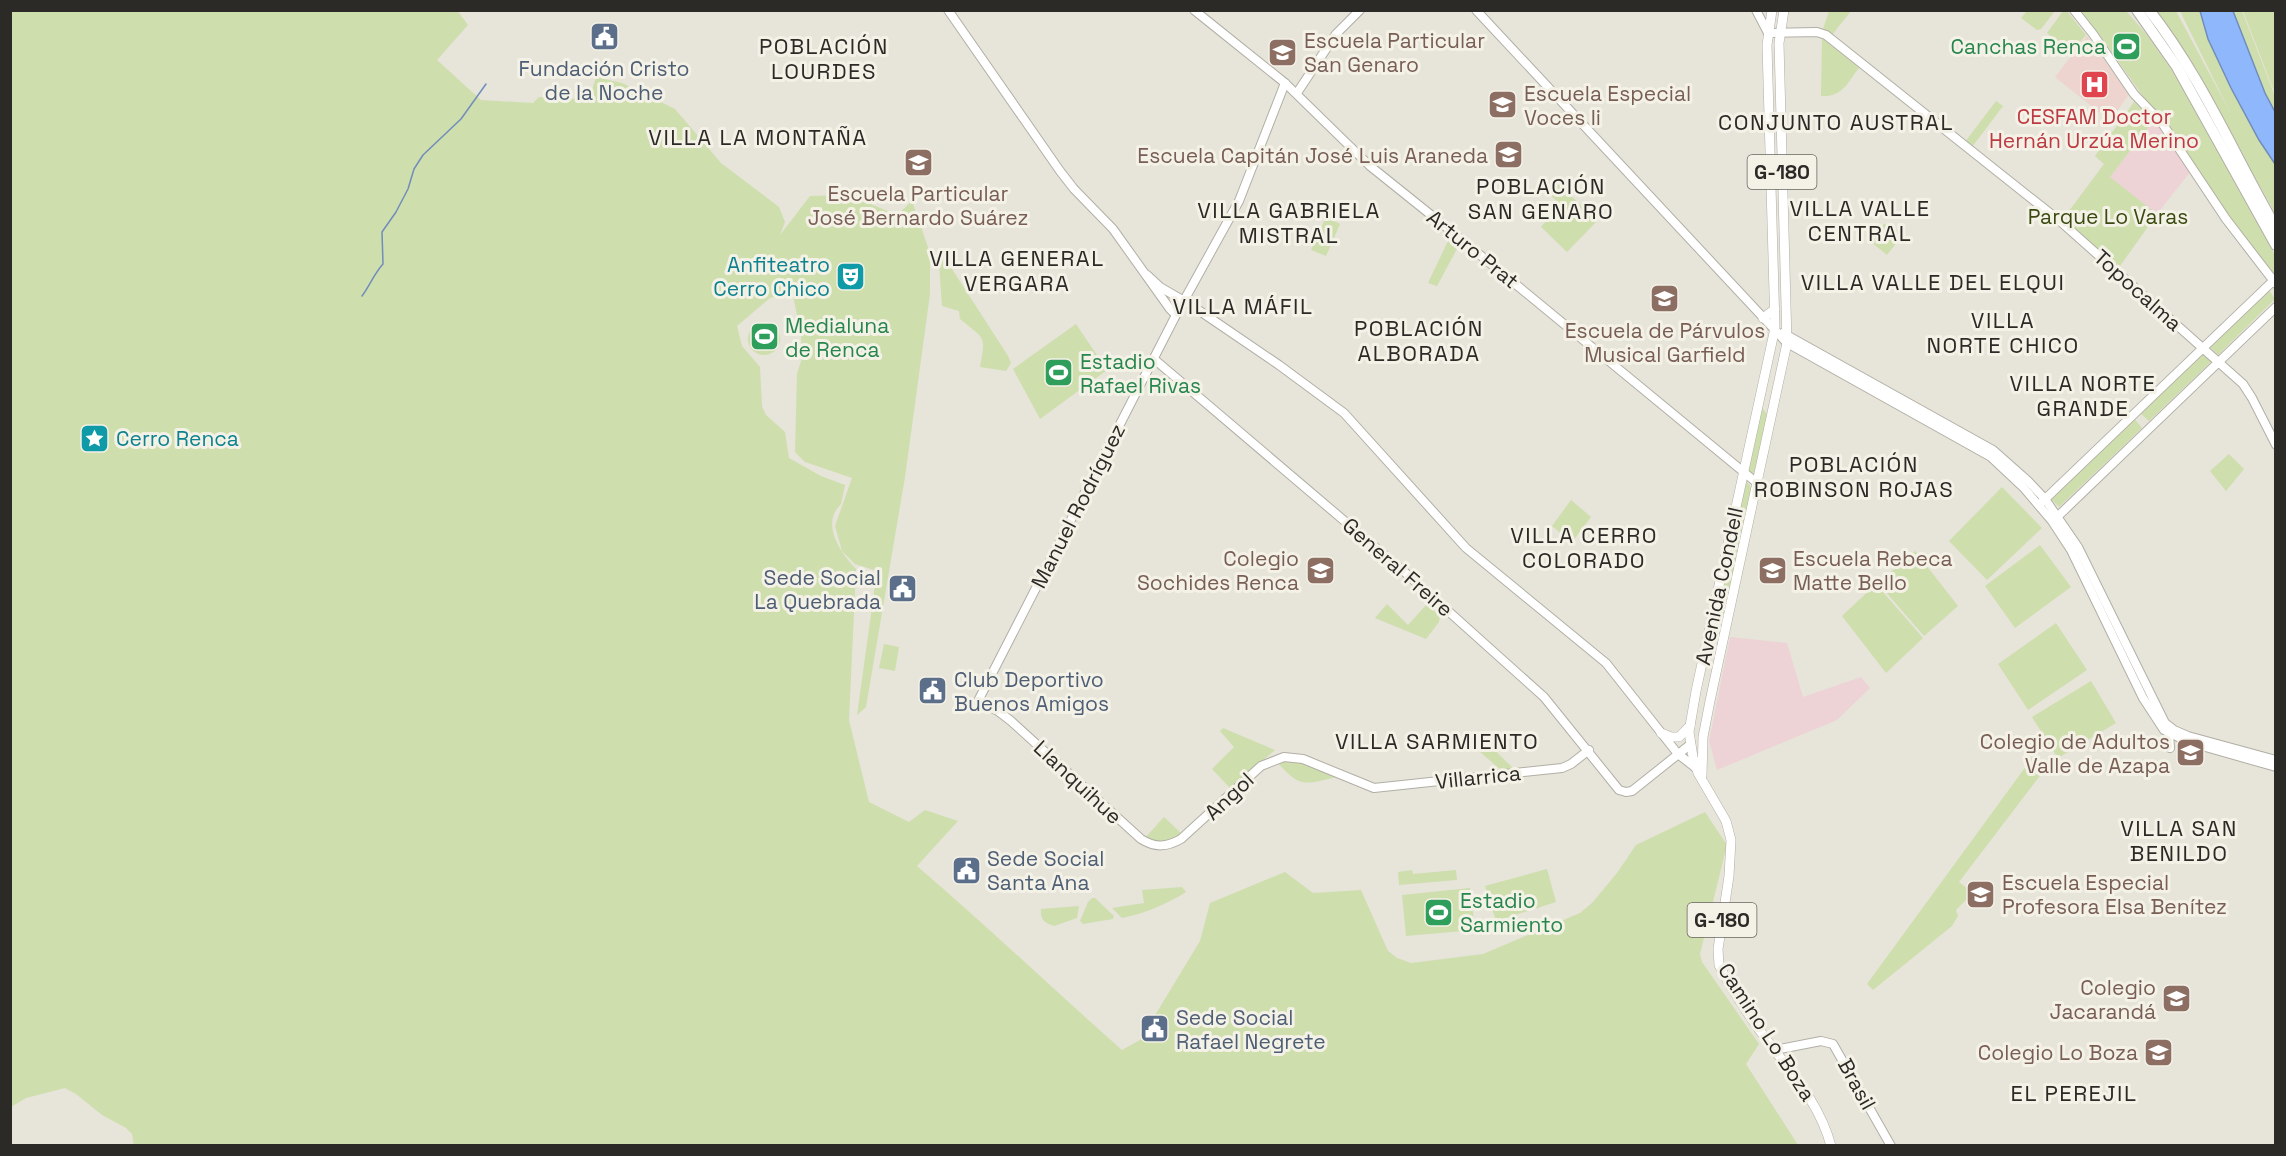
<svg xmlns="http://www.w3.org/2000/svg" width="2286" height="1156" font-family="'Space Grotesk',sans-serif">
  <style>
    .industrial { fill: #edd3d5 }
    .medical { fill: #edd4ce }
    .green { fill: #cedead }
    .water { fill: #8fb7fc; stroke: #718dbc; stroke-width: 1.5 }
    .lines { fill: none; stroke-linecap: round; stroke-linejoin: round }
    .stream { stroke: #718dbc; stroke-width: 1.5 }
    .secondary-casing { stroke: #b1afa5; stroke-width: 10 }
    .primary-casing { stroke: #b1afa5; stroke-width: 10 }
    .highway-casing { stroke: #b1afa5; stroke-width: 12 }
    .secondary { stroke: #fff; stroke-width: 8 }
    .primary { stroke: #fff; stroke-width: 9 }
    .highway { stroke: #fff; stroke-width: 10 }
    .labels { text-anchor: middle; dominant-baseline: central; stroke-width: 6; stroke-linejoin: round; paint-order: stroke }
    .shield { fill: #f4f1e7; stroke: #676660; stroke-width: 1.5 }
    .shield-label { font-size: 20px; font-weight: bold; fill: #2b2a26 }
    .education-label { font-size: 21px; fill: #785e54; stroke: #f4f1e7; text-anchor: end }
    .leisure-label { font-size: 21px; fill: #27864d; stroke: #f4f1e7; text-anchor: start }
    .service-label { font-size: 21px; fill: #4e5e75; stroke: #f4f1e7; text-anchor: start }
    .health-label { font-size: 21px; fill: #be3a42; stroke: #f4f1e7 }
    .park-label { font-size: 21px; fill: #3b4a10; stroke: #f4f1e7 }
    .street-label { font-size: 21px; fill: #2b2a26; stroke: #f4f1e7 }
    .culture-label { font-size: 21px; fill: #0d838f; stroke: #f4f1e7; text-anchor: end }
    .neighbourhood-label { font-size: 22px; letter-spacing: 1.5px; fill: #2b2a26; stroke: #f4f1e7 }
  </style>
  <rect width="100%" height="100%" fill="#e7e4da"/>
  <g class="industrial">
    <polygon points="2154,120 2190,172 2157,214 2110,177"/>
    <polygon points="1730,637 1787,643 1803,697 1861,677 1870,688 1837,720 1717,770 1709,741"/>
  </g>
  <polygon class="medical" points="2087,36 2129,94 2110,121 2055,77"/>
  <g class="green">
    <path d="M457,10l11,15 -31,35 44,40 52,3 6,-6 40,2 13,-9 4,-13 26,6 53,26 46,54 58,44 6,15 -5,13 30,-39 39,-1 48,20 15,-14 18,52v41l-25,183 -39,230 -9,8 20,-144 -22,-7 -13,-13 -7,-25 17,-48 -47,-16 -10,-10 2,-78 5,-16 -1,-24 -9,-43 -4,3 -18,4 -33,28 5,20 18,21 2,39 4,9 19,17 4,26 32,18 24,9 -4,19c-21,20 0,49 15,65l-7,151 20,82 40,20 16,-12 33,11 -41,45c70,60 136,123 205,184l18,-10 60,-99 10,-38 75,-31 28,21 48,-3 27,61 9,7 14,5 72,-9 97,-41 12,-10 25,-30 19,-28 69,-33 22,33 -27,109 2,8 57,82 -13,20 52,81 -1664,1 -2,-12 -6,-6 -24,-13 -26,-21 -11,-6 -39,10 -15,9v-1096z"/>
    <polygon points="1829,11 1851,11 1832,35 1823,29"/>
    <polygon points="2027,11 2027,10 2055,11 2041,29 2037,30 2021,18"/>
    <polygon points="2063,11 2067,11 2086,35 2071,53 2047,33"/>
    <polygon points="2078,11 2126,11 2147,35 2175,75 2275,255 2275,278 2215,199 2168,125 2147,102 2099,34"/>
    <polygon points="2156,11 2176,11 2230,112 2180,11 2242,11 2275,96 2275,213 2182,48"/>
    <polygon points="2243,11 2275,11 2275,93 2272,86"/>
    <path d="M1822,38l37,30c-12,15 -16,29 -38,28z"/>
    <polygon points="1996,101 2003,106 1972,147 1965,142"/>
    <polygon points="2134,102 2154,120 2110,177 2157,214 2120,266 2117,267 2063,219 2104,164 2095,156"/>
    <polygon points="1559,184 1597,221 1567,252 1541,227 1560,204 1549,194"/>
    <polygon points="1326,217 1340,224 1326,256 1311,250"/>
    <polygon points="1884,224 1888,224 1901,233 1901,237 1887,255 1871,242"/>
    <polygon points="1449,239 1459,245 1437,286 1428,283"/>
    <path d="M951,249l1,20 56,87 3,7 -5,8 -26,-4c6,-33 5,-27 -20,-48l-1,-8 -17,-5 -4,-56z"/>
    <polygon points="2268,289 2275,299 2218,355 2208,345"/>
    <circle cx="764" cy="339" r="16"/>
    <polygon points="1076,324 1107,370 1040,419 1013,369"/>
    <polygon points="2203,351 2212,361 2149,421 2139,412"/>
    <polygon points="1762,408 1767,414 1754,476 1748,470"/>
    <polygon points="2133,417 2142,428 2059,507 2050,498"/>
    <polygon points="2229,454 2244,469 2226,491 2210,471"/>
    <polygon points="1745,480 1752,488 1724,614 1717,613"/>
    <polygon points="2002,487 2042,528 1987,580 1949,541"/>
    <polygon points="1571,500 1591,517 1572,542 1552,526"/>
    <polygon points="2040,545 2071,587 2015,628 1985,586"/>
    <polygon points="1915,551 1958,606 1924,636 1878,583"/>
    <polygon points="1876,584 1923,638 1886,673 1842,616"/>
    <polygon points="1387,604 1408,625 1427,604 1440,616 1439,622 1426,639 1375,618"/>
    <polygon points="2056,623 2087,670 2028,710 1998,664"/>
    <polygon points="884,644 899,647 895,671 879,668"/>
    <polygon points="2091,681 2116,723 2058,758 2032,717"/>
    <polygon points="1223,728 1275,750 1230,788 1212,769 1234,747 1220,731"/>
    <polygon points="1479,735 1515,770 1502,771 1471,744"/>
    <polygon points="2032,758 2042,773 1959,882 1973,893 1956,910 1958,916 1952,926 1873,990 1867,984"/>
    <path d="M1295,760l42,17c-32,7 -36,12 -59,-14z"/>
    <polygon points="1164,817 1183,835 1165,845 1145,838"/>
    <polygon points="1547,869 1556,902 1496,921 1485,886"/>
    <polygon points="1412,870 1413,874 1456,870 1457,880 1399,885 1398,872"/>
    <path d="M1182,887l4,5c-21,13 -40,21 -64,26l-10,-10 32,-5 -2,-13z"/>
    <polygon points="1470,888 1475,930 1406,936 1402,895"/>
    <polygon points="1092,898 1095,898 1114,916 1113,919 1083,924 1080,921 1088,902"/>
    <path d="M1079,906l-2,12 -23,8c-10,-3 -14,-7 -13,-17z"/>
  </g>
  <polygon class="water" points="2200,11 2233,11 2265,93 2275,112 2275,164 2259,140 2231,88 2208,39"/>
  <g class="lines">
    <path class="stream" d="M362,296c8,-11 12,-22 21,-32l-1,-32 14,-20 12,-23 6,-20 9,-14 38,-36 25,-35"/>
    <defs>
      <g id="secondary">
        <polyline points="948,10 1060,171 1074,189 1113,229 1170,309 1176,315"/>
        <polyline points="1194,10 1285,83 1370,166 1451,231 1757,483"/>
        <polyline points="1476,10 1787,343 1991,457 2023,487 2052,521 2071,550 2143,698 2164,730 2188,742 2276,767"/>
        <polyline points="1756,10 1768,33 1817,32 1826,35 2061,222 2243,384 2252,398 2276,445"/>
        <polyline points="2074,10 2093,34 2134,94 2162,123 2226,219 2276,284"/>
        <path d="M1285,83l-46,118 -63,114 -198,386 20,10 13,10 130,118c14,9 26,8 40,0l80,-73 23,-9 19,2 71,29 188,-20 9,-4 18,-14"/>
        <polyline points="1297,93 1336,34 1360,10"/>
        <polyline points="1147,275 1160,287 1191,305 1279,365 1344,413 1466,548 1606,663 1678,754 1696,768"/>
        <polyline points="1783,333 1993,450 2028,481 2045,499 2078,547 2165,723 2174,730 2188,736 2276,760"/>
        <polyline points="1154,359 1408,575 1544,697 1619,790 1626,792 1632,791 1691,744"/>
        <polyline points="2042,502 2273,281"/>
        <polyline points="2055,519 2276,307"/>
        <polyline points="2169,734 2170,748"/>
        <polyline points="1775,1050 1821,1041 1833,1044 1891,1146"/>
      </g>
      <g id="primary">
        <path d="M1772,10l-5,35 8,283 -79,363 -7,41 4,25 5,16 28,48 5,19 -2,36 -11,73 1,16c12,24 34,57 50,78 25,33 51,62 62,103"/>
        <polyline points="1763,318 1775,309"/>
        <polyline points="1661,733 1671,737 1679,737 1690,726"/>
        <polyline points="1702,776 1703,737 1710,701 1787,343 1779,43 1784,10"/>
      </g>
      <g id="highway">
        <polyline points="2137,10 2177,67 2276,245"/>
        <path d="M2149,10c52,66 85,145 127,218"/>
      </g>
    </defs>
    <use href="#secondary" class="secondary-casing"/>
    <use href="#primary" class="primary-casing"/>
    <use href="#highway" class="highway-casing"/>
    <use href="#secondary" class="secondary"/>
    <use href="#primary" class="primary"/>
    <use href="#highway" class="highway"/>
  </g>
  <defs>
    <symbol id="civic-square" viewBox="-11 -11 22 22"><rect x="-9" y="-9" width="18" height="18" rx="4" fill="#5c6f8a" stroke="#f4f1e7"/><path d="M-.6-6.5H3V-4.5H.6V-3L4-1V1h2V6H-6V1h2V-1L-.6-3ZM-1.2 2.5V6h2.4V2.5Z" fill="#fff"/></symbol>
    <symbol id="stadium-square" viewBox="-11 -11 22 22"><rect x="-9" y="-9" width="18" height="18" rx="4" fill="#2e9e5b" stroke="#f4f1e7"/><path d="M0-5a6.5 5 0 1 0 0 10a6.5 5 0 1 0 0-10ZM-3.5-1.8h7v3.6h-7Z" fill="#fff"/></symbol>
    <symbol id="school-square" viewBox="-11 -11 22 22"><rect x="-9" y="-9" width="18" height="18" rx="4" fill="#8d6e63" stroke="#f4f1e7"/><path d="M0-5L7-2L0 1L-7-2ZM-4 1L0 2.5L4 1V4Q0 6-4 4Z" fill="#fff"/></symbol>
    <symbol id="hospital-square" viewBox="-11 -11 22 22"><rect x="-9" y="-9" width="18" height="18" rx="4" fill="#e0444e" stroke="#f4f1e7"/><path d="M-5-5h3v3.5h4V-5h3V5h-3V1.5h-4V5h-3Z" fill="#fff"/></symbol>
    <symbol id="theatre-square" viewBox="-11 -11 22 22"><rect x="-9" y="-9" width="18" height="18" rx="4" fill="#0f9aa8" stroke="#f4f1e7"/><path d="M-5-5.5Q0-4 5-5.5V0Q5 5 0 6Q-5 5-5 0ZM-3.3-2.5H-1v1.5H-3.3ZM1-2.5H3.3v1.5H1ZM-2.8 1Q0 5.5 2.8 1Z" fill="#fff"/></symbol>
    <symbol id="sight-square" viewBox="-11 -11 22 22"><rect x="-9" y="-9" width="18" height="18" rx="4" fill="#0f9aa8" stroke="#f4f1e7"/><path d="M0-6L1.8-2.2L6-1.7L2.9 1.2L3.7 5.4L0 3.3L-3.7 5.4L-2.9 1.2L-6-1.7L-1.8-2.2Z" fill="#fff"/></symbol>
  </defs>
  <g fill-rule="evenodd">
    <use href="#civic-square" x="588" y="20" width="33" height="33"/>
    <use href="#stadium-square" x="2110" y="30" width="33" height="33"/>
    <use href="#school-square" x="1266" y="36" width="33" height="33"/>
    <use href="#hospital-square" x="2078" y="68" width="33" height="33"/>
    <use href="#school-square" x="1486" y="88" width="33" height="33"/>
    <use href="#school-square" x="1492" y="138" width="33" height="33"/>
    <use href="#school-square" x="902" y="146" width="33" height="33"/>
    <use href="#theatre-square" x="834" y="260" width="33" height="33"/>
    <use href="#school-square" x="1648" y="282" width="33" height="33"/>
    <use href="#stadium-square" x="748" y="320" width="33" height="33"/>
    <use href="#stadium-square" x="1042" y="356" width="33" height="33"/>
    <use href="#sight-square" x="78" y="422" width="33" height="33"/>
    <use href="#school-square" x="1304" y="554" width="33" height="33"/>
    <use href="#school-square" x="1756" y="554" width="33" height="33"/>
    <use href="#civic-square" x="886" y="572" width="33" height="33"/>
    <use href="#civic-square" x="916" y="674" width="33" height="33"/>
    <use href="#school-square" x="2174" y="736" width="33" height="33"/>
    <use href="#civic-square" x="950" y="854" width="33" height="33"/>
    <use href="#school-square" x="1964" y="878" width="33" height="33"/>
    <use href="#stadium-square" x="1422" y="896" width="33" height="33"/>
    <use href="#school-square" x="2160" y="982" width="33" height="33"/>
    <use href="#civic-square" x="1138" y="1012" width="33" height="33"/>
    <use href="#school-square" x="2142" y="1036" width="33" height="33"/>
  </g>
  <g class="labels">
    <g class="shield">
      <rect x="1747.5" y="155" width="69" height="34" rx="4.5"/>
      <rect x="1687.5" y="903" width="69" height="34" rx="4.5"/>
    </g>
    <g class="shield-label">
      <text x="1782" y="172">G-180</text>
      <text x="1722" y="920">G-180</text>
    </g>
    <g class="education-label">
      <text x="1304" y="40" text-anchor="start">Escuela Particular<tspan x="1304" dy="24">San Genaro</tspan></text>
      <text x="1524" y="93" text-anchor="start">Escuela Especial<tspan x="1524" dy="24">Voces Ii</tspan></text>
      <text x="1488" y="155">Escuela Capitán José Luis Araneda</text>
      <text x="918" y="193" text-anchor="middle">Escuela Particular<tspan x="918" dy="24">José Bernardo Suárez</tspan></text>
      <text x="1665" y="330" text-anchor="middle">Escuela de Párvulos<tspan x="1665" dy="24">Musical Garfield</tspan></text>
      <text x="1299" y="558">Colegio<tspan x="1299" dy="24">Sochides Renca</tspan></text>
      <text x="1793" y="558" text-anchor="start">Escuela Rebeca<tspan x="1793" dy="24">Matte Bello</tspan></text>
      <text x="2170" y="741">Colegio de Adultos<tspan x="2170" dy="24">Valle de Azapa</tspan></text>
      <text x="2002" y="882" text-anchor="start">Escuela Especial<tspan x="2002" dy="24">Profesora Elsa Benítez</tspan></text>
      <text x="2156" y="987">Colegio<tspan x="2156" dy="24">Jacarandá</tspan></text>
      <text x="2138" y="1052">Colegio Lo Boza</text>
    </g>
    <g class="leisure-label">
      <text x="2106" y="46" text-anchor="end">Canchas Renca</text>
      <text x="785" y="325">Medialuna<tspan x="785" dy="24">de Renca</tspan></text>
      <text x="1080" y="361">Estadio<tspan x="1080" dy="24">Rafael Rivas</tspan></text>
      <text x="1460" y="900">Estadio<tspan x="1460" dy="24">Sarmiento</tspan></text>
    </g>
    <g class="service-label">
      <text x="604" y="68" text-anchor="middle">Fundación Cristo<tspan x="604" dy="24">de la Noche</tspan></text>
      <text x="881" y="577" text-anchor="end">Sede Social<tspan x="881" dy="24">La Quebrada</tspan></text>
      <text x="954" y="679">Club Deportivo<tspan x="954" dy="24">Buenos Amigos</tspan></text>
      <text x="987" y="858">Sede Social<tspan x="987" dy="24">Santa Ana</tspan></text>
      <text x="1176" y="1017">Sede Social<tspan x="1176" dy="24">Rafael Negrete</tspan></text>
    </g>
    <g class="health-label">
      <text x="2094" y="116">CESFAM Doctor<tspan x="2094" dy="24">Hernán Urzúa Merino</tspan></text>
    </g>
    <g class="park-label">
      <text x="2108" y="216">Parque Lo Varas</text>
    </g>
    <g class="street-label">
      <text transform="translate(1473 249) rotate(39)">Arturo Prat</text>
      <text transform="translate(2138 290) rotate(42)">Topocalma</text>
      <text transform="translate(1078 506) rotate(-63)">Manuel Rodríguez</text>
      <text transform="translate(1398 567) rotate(41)">General Freire</text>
      <text transform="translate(1719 586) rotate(-78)">Avenida Condell</text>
      <text transform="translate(1478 777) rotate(-6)">Villarrica</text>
      <text transform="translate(1078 782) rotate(43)">Llanquihue</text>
      <text transform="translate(1229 796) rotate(-43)">Angol</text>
      <text transform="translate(1767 1032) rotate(57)">Camino Lo Boza</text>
      <text transform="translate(1857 1084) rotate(61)">Brasil</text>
    </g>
    <g class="culture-label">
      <text x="830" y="264">Anfiteatro<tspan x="830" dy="24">Cerro Chico</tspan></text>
      <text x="116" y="438" text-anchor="start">Cerro Renca</text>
    </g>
    <g class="neighbourhood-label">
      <text x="824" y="46">POBLACIÓN<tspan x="824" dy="25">LOURDES</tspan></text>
      <text x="1836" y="122">CONJUNTO AUSTRAL</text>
      <text x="758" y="137">VILLA LA MONTAÑA</text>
      <text x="1541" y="186">POBLACIÓN<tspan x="1541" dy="25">SAN GENARO</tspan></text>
      <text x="1860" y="208">VILLA VALLE<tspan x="1860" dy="25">CENTRAL</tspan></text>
      <text x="1289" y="210">VILLA GABRIELA<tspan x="1289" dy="25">MISTRAL</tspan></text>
      <text x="1017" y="258">VILLA GENERAL<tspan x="1017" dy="25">VERGARA</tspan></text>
      <text x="1933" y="282">VILLA VALLE DEL ELQUI</text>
      <text x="1243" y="306">VILLA MÁFIL</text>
      <text x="2003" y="320">VILLA<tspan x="2003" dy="25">NORTE CHICO</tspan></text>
      <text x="1419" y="328">POBLACIÓN<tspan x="1419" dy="25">ALBORADA</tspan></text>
      <text x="2083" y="383">VILLA NORTE<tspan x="2083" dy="25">GRANDE</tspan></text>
      <text x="1854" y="464">POBLACIÓN<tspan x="1854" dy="25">ROBINSON ROJAS</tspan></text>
      <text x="1584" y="535">VILLA CERRO<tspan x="1584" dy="25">COLORADO</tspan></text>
      <text x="1437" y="741">VILLA SARMIENTO</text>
      <text x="2179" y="828">VILLA SAN<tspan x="2179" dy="25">BENILDO</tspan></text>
      <text x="2074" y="1093">EL PEREJIL</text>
    </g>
  </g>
  <rect width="2286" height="1156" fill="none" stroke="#2b2a26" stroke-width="24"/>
</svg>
